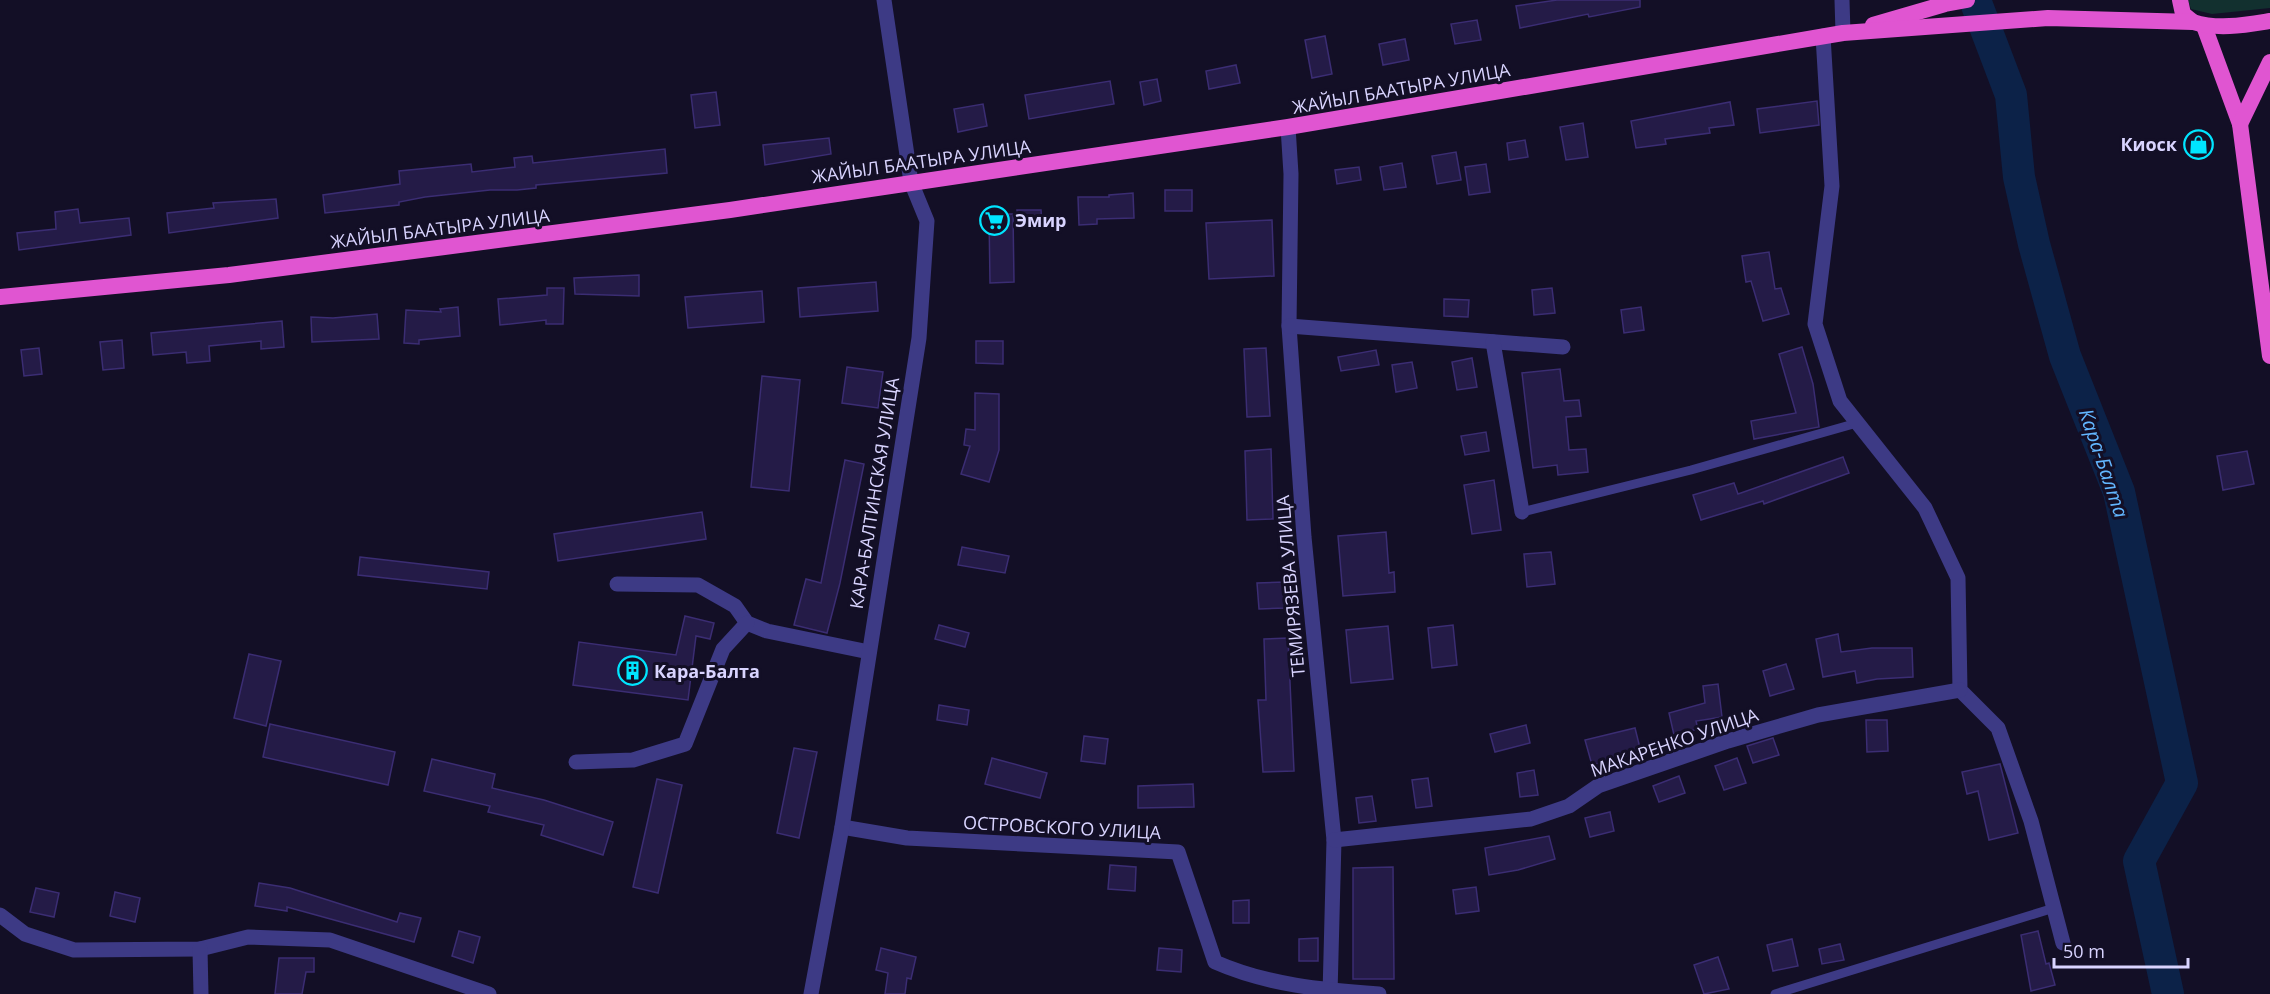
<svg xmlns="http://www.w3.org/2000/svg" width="2270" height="994" font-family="'Open Sans',sans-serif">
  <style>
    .green { fill: #12302f }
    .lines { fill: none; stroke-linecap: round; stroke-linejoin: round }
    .river { stroke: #0c2248; stroke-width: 32 }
    .building { fill: #241b47; stroke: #3b2d73; stroke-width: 1.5 }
    .service { stroke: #3d3a85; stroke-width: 9 }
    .minor { stroke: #3d3a85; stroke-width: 15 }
    .trunk { stroke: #e055d1; stroke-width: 16 }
    .labels { text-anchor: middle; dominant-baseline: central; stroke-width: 6; stroke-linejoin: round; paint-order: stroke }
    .street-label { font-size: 18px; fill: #d9d4ff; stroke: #130f26 }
    .poi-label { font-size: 18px; font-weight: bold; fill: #d9d4ff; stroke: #130f26; text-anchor: start }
    .water-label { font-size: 20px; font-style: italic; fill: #62b6ff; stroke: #130f26 }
  </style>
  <rect width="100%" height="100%" fill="#130f26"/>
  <polygon class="green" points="2188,0 2270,0 2270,8 2212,14 2191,9"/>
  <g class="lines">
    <polyline class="river" points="1975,0 2011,95 2019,177 2034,244 2065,356 2119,492 2182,783 2139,861 2168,994"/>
  </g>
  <g class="building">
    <polygon points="1557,0 1640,0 1640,7 1589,17 1588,14 1520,28 1516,6"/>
    <polygon points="1477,20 1481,40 1455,44 1451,24"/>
    <polygon points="1325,36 1332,74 1312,78 1305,40"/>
    <polygon points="1405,39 1409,60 1383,65 1379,44"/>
    <polygon points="1236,65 1240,83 1209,89 1206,71"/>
    <polygon points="1157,79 1161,101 1144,105 1140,82"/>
    <polygon points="1110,81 1114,104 1029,119 1025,95"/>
    <polygon points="716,92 720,125 695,128 691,95"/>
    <polygon points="1817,101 1819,125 1760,133 1757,109"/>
    <polygon points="1730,102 1734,125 1709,128 1710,133 1665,139 1666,144 1636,148 1631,121"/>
    <polygon points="983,104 987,126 958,132 954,109"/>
    <polygon points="1583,123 1588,157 1566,160 1560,127"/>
    <polygon points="829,138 831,154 765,165 763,145"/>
    <polygon points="1525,140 1528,157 1509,160 1507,143"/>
    <polygon points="665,149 667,173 536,185 536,188 517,190 490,190 425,197 399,202 399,205 325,213 323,195 400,184 399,171 471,164 472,172 515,167 514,158 532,156 533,163"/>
    <polygon points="1456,152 1461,180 1437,184 1432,156"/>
    <polygon points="1402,163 1406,187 1384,190 1380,167"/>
    <polygon points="1486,164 1490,192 1469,195 1465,167"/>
    <polygon points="1359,167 1361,180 1337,184 1335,170"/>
    <rect x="1165" y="190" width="27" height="21"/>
    <polygon points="1133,193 1134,218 1097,219 1097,224 1079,225 1078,197 1109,197 1109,195"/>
    <polygon points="276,199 278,218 169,233 167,213 214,208 213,203"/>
    <polygon points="78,209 80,223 129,218 131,235 19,250 17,233 56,229 55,212"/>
    <polygon points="1017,210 1041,210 1042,226 1018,226"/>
    <polygon points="989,214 1013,214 1014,282 990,283"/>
    <polygon points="1272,220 1274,276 1209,279 1206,223"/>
    <polygon points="1769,252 1775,289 1781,288 1789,314 1763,321 1751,281 1746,282 1742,256"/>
    <polygon points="639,275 639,296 575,294 574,278"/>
    <polygon points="876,282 878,311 800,317 798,288"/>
    <polygon points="547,288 564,288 563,324 546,324 546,320 500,325 498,299 547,295"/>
    <polygon points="1552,288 1555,313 1534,315 1532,290"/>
    <polygon points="762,291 764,322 688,328 685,297"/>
    <polygon points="1444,299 1469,300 1468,317 1444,316"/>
    <polygon points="458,307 460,336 419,340 419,344 404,343 406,310 441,312 440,309"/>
    <polygon points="1641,307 1644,330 1624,333 1621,310"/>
    <polygon points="377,314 379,339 312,342 311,317 333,318"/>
    <polygon points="282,321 284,347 261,349 261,341 209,346 210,361 187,363 186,352 153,355 151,333"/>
    <polygon points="122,340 124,368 103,370 100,342"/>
    <polygon points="976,341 1003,341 1003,364 976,363"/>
    <polygon points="1802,347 1813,384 1819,427 1754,439 1751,421 1796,413 1779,354"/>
    <polygon points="39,348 42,374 24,376 21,350"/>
    <polygon points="1266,348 1270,416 1247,417 1244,349"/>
    <polygon points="1376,350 1379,365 1341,371 1338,357"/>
    <polygon points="1472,358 1477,387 1457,390 1452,362"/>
    <polygon points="1412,362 1417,388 1396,392 1392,365"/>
    <polygon points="847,367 883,372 878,408 842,403"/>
    <polygon points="1560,369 1564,401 1579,400 1581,416 1566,417 1569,450 1586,449 1588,472 1558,475 1557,465 1533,468 1522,373"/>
    <polygon points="762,376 800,380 789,491 751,487"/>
    <polygon points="975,393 999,394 999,450 989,482 961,474 970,446 964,445 966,429 975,430"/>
    <polygon points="1486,432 1489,451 1465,455 1461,436"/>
    <polygon points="1271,449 1273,519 1247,520 1245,451"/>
    <polygon points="2247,451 2254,484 2223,490 2217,456"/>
    <polygon points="1843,457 1849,473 1764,504 1763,501 1701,520 1693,495 1734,483 1738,494"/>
    <polygon points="845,460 864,464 840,583 827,633 794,625 806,579 821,583"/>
    <polygon points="1494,480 1501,530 1472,534 1464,485"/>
    <polygon points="702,512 706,539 558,561 554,534"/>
    <polygon points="1386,532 1389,573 1394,572 1395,592 1343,596 1338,536"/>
    <polygon points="962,547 1009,556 1005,573 958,565"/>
    <polygon points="1551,552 1555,584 1527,587 1524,554"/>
    <polygon points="360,557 489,572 487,589 358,575"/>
    <polygon points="1285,582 1286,608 1259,609 1257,583"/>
    <polygon points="685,616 714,623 710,639 696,636 688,700 573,685 579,642 676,655"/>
    <polygon points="939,625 969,633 965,647 935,639"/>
    <polygon points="1453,625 1457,665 1432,668 1428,628"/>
    <polygon points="1388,626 1393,679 1351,683 1346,630"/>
    <polygon points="1838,634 1841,652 1872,648 1912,648 1913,677 1877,679 1857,683 1855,671 1823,677 1816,639"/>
    <polygon points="1288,638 1294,771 1263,772 1258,700 1266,700 1264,639"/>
    <polygon points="249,654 281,661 266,726 234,718"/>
    <polygon points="1786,664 1794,689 1770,696 1763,671"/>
    <polygon points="1718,684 1722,717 1696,721 1698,729 1674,735 1669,713 1705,703 1703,686"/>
    <polygon points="939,705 969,710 967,725 937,720"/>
    <polygon points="1866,720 1887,720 1888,751 1867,752"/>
    <polygon points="270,724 395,752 388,785 263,757"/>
    <polygon points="1526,725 1530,743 1495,752 1490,734"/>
    <polygon points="1635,728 1641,752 1592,765 1585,740"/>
    <polygon points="1084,736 1108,739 1105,764 1081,761"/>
    <polygon points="1773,738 1779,755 1753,763 1747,746"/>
    <polygon points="794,748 817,752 799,838 777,833"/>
    <polygon points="992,758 1047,773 1040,798 985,784"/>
    <polygon points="1737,758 1746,783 1724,790 1715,766"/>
    <polygon points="432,759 495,774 492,788 544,800 613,822 603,855 541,835 544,825 488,812 490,806 424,791"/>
    <polygon points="2000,764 2018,833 1989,840 1978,791 1967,794 1962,772"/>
    <polygon points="1534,770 1538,795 1520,797 1517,773"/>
    <polygon points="1679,776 1685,793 1659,802 1653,786"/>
    <polygon points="1428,778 1432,806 1416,808 1412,780"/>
    <polygon points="657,779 682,785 658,893 633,887"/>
    <polygon points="1193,784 1194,807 1138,808 1138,786"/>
    <polygon points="1372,796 1376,821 1359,823 1356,798"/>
    <polygon points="1610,812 1614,831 1590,837 1585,818"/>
    <polygon points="1549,836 1555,859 1518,870 1489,875 1485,848"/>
    <polygon points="1110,865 1136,867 1135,891 1108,889"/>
    <polygon points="1393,867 1394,979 1353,979 1353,868"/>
    <polygon points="259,883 290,888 397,922 400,913 421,918 414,942 287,907 287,911 255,906"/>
    <polygon points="1476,887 1479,911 1456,914 1453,890"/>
    <polygon points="36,888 59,893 54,917 30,912"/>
    <polygon points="115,892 140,898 135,922 110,916"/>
    <polygon points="1249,900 1249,923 1233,923 1233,901"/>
    <polygon points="459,931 480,937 473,963 452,956"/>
    <polygon points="2038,931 2046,964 2049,963 2055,985 2031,991 2021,935"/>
    <polygon points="1318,938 1318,961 1299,961 1299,939"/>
    <polygon points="1792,939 1798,966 1773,971 1767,945"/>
    <polygon points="1840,944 1844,960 1822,964 1819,949"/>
    <polygon points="881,948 916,957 911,979 907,978 905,994 885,994 888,973 876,970"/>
    <polygon points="1159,948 1182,950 1181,972 1157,970"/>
    <polygon points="1718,957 1729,989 1704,994 1694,965"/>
    <polygon points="279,958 314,958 314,972 306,972 302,994 275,994"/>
  </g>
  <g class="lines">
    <g class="service">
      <polyline points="1522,512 1691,470 1857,423"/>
      <polyline points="1775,994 2054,908"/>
    </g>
    <g class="minor">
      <polyline points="1842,0 1843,33"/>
      <polyline points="1823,36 1832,186 1815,324 1840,401 1925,508 1958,578 1960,690 1998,728 2031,821 2063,943"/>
      <polyline points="1288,127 1291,174 1289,326 1304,537 1334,840 1330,994"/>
      <polyline points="1289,326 1563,347"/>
      <polyline points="1493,342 1522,512"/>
      <polyline points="617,584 698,585 735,606 747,623 767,631 869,652"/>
      <polyline points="576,762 633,760 685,744 723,649 747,623"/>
      <path d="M842,827l65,11 271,14 37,110c52,23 108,28 164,32"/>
      <polyline points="1334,840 1531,819 1569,806 1598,786 1728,741 1818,715 1960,690"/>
      <polyline points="0,915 25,934 74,950 200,949 248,937 330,940 489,994"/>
      <polyline points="200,949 201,994"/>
      <polyline points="811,994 842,827 919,338 927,221 911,182 884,0"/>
    </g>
    <g class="trunk">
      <polyline points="2180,0 2183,14 2193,22"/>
      <polyline points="1873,25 1945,4 1967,0"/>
      <polyline points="2204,26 2240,124 2270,356"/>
      <polyline points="2240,124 2270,62"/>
      <path d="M0,297l229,-22 501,-65 558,-83 555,-94 205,-15 145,4c25,8 52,3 77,-1"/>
    </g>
  </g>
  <defs>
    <symbol id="shop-ring" viewBox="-11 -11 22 22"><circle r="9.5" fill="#130f26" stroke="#00e5ff" stroke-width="1.5"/><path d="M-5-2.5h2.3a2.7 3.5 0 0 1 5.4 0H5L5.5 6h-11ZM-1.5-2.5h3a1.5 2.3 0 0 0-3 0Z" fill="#00e5ff"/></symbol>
    <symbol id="supermarket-ring" viewBox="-11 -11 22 22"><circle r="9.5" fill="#130f26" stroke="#00e5ff" stroke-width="1.5"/><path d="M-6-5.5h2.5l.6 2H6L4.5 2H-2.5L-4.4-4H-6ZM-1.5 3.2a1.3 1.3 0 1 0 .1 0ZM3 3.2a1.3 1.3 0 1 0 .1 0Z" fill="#00e5ff"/></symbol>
    <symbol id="building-ring" viewBox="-11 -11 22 22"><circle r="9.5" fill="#130f26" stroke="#00e5ff" stroke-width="1.5"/><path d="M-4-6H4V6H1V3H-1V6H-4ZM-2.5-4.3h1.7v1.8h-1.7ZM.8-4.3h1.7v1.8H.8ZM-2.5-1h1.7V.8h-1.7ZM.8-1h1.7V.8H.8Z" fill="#00e5ff"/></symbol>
  </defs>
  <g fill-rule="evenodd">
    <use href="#shop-ring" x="2182" y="128" width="33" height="33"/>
    <use href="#supermarket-ring" x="978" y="204" width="33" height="33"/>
    <use href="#building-ring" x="616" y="654" width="33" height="33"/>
  </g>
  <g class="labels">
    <g class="street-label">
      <text transform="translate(1401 88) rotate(-10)">ЖАЙЫЛ БААТЫРА УЛИЦА</text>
      <text transform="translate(921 161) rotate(-8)">ЖАЙЫЛ БААТЫРА УЛИЦА</text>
      <text transform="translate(440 228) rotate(-7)">ЖАЙЫЛ БААТЫРА УЛИЦА</text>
      <text transform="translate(874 493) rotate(-81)">КАРА-БАЛТИНСКАЯ УЛИЦА</text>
      <text transform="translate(1290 586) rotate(-95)">ТЕМИРЯЗЕВА УЛИЦА</text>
      <text transform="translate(1674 742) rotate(-19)">МАКАРЕНКО УЛИЦА</text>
      <text transform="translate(1062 827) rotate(3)">ОСТРОВСКОГО УЛИЦА</text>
    </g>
    <g class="poi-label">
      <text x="2177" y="144" text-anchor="end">Киоск</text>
      <text x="1015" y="220">Эмир</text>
      <text x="654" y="671">Кара-Балта</text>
    </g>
    <g class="water-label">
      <text transform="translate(2104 463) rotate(71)">Кара-Балта</text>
    </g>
  </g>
  <path d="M2054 958v9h134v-9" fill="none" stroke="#d9d4ff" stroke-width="3"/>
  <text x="2063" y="958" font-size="18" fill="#d9d4ff" stroke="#130f26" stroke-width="4.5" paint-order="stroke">50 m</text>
</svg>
